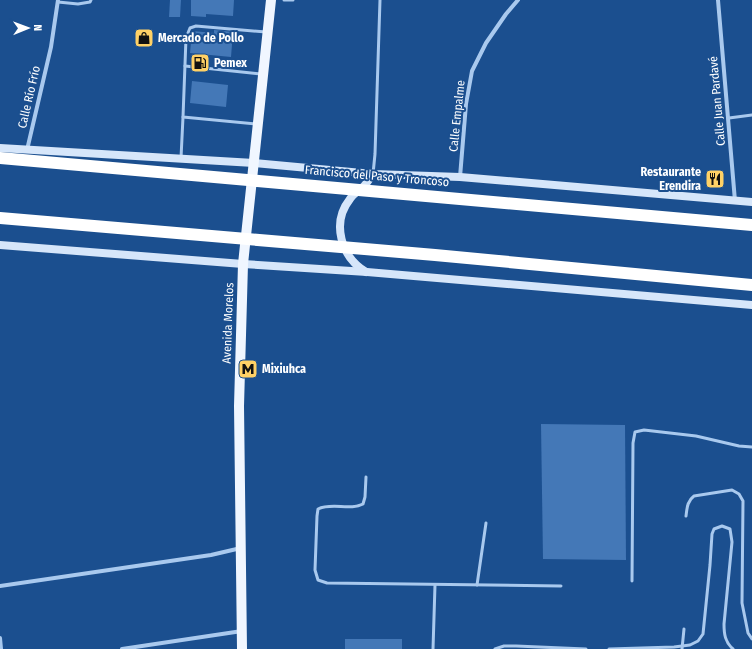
<svg xmlns="http://www.w3.org/2000/svg" width="752" height="649" font-family="'Fira Sans Condensed',sans-serif">
  <style>
    .building { fill: #4478b7 }
    .lines { fill: none; stroke-linecap: round; stroke-linejoin: round }
    .lane { stroke: #a9c9ee; stroke-width: 3 }
    .street { stroke: #a9c9ee; stroke-width: 4 }
    .secondary { stroke: #d6e6fa; stroke-width: 8 }
    .primary { stroke: #f0f6ff; stroke-width: 10 }
    .highway { stroke: #fff; stroke-width: 12 }
    .labels { text-anchor: middle; dominant-baseline: central; stroke-width: 4; stroke-linejoin: round; paint-order: stroke }
    .poi-label { font-size: 12px; font-weight: bold; fill: #fff; stroke: #1b4f8f; text-anchor: start }
    .street-label { font-size: 12px; fill: #fff; stroke: #1b4f8f }
  </style>
  <rect width="100%" height="100%" fill="#1b4f8f"/>
  <g class="building">
    <polygon points="170,0 181,0 180,17 169,17"/>
    <polygon points="191,0 234,0 233,16 206,14 206,17 191,16"/>
    <polygon points="214,30 233,32 231,57 190,53 192,31 214,33"/>
    <polygon points="192,81 228,85 226,107 190,103"/>
    <polygon points="541,424 625,425 626,560 543,559"/>
    <rect x="345" y="639" width="57" height="10"/>
  </g>
  <g class="lines">
    <g class="lane">
      <polyline points="284,0 293,0"/>
      <polyline points="58,2 78,4 90,2 91,0"/>
      <polyline points="185,66 260,74"/>
      <polyline points="729,118 752,115"/>
      <polyline points="257,124 183,117 186,38 190,28 196,26 266,32"/>
      <polyline points="181,158 183,117"/>
      <polyline points="373,174 375,154 380,0"/>
      <path d="M366,477l-1,20 -2,7c-13,7 -31,-2 -45,5l-1,7 -2,54 3,10 9,3 234,3"/>
      <path d="M686,516c1,-7 1,-15 8,-20l38,-6 7,4 4,7 -1,102 6,30 4,6"/>
      <polyline points="632,581 633,443 635,432 644,430 696,436 739,446 752,447"/>
      <polyline points="477,585 486,523"/>
      <polyline points="433,649 435,585"/>
      <polyline points="495,649 504,646 516,646 586,649"/>
      <path d="M609,649l65,-2 16,-2 8,-4 5,-7 7,-69 2,-31 2,-5 8,-3 8,3 2,13 -8,82c0,10 1,18 9,25"/>
      <polyline points="682,649 684,629"/>
    </g>
    <g class="street">
      <polyline points="718,0 735,201"/>
      <polyline points="27,150 51,47 58,0"/>
      <polyline points="460,177 466,104 472,71 486,43 506,14 518,0"/>
      <polyline points="0,586 211,555 241,548"/>
      <polyline points="0,638 1,649"/>
      <polyline points="122,649 242,631"/>
    </g>
    <g class="secondary">
      <polyline points="0,148 254,163 373,174 460,177 752,202"/>
      <polyline points="0,245 243,264 367,272 752,305"/>
      <path d="M366,272c-25,-15 -35,-49 -16,-73 3,-5 9,-8 14,-13 3,-3 6,-8 9,-12"/>
    </g>
    <polyline class="primary" points="242,649 239,406 243,264 271,0"/>
    <g class="highway">
      <polyline points="0,158 752,225"/>
      <polyline points="0,218 435,255 752,285"/>
    </g>
  </g>
  <defs>
    <symbol id="shop-square" viewBox="-11 -11 22 22"><rect x="-9" y="-9" width="18" height="18" rx="4" fill="#ffd166" stroke="#1b4f8f"/><path d="M-5-2.5h2.3a2.7 3.5 0 0 1 5.4 0H5L5.5 6h-11ZM-1.5-2.5h3a1.5 2.3 0 0 0-3 0Z" fill="#111"/></symbol>
    <symbol id="fuel-square" viewBox="-11 -11 22 22"><rect x="-9" y="-9" width="18" height="18" rx="4" fill="#ffd166" stroke="#1b4f8f"/><path d="M-5.5-6h7V0h2V4h1.3V-2.5L3-4.5l.8-.8L6-3V5H2.5V1h-1V6h-7ZM-4.2-4.7v3.2H.2V-4.7Z" fill="#111"/></symbol>
    <symbol id="restaurant-square" viewBox="-11 -11 22 22"><rect x="-9" y="-9" width="18" height="18" rx="4" fill="#ffd166" stroke="#1b4f8f"/><path d="M-5-6h1v4h1v-4h1v4h1v-4h1v5L-1.5 .5V6h-2V.5L-5-1ZM5-6V6H3V1.5H1.5Q1.5-4 5-6Z" fill="#111"/></symbol>
    <symbol id="metro-square" viewBox="-11 -11 22 22"><rect x="-9" y="-9" width="18" height="18" rx="4" fill="#ffd166" stroke="#1b4f8f"/><path d="M-5.5 5V-5H-3L0 0L3-5H5.5V5H3V-.5L0 4L-3-.5V5Z" fill="#111"/></symbol>
  </defs>
  <g fill-rule="evenodd">
    <use href="#shop-square" x="133" y="27" width="22" height="22"/>
    <use href="#fuel-square" x="189" y="52" width="22" height="22"/>
    <use href="#restaurant-square" x="704" y="168" width="22" height="22"/>
    <use href="#metro-square" x="237" y="358" width="22" height="22"/>
  </g>
  <g class="labels">
    <g class="poi-label">
      <text x="158" y="38">Mercado de Pollo</text>
      <text x="214" y="63">Pemex</text>
      <text x="701" y="172" text-anchor="end">Restaurante<tspan x="701" dy="14">Erendira</tspan></text>
      <text x="262" y="369">Mixiuhca</text>
    </g>
    <g class="street-label">
      <text transform="translate(29 97) rotate(-77)">Calle Río Frío</text>
      <text transform="translate(717 101) rotate(-95)">Calle Juan Pardavé</text>
      <text transform="translate(457 116) rotate(-84)">Calle Empalme</text>
      <text transform="translate(377 176) rotate(5)">Francisco del Paso y Troncoso</text>
      <text transform="translate(228 323) rotate(-88)">Avenida Morelos</text>
    </g>
  </g>
  <g transform="translate(28 28) rotate(89)" stroke="#1b4f8f" stroke-width="3" paint-order="stroke">
  <path d="M0-3L7 15L0 10L-7 15Z" fill="#ffffff"/>
  <text y="-6" font-size="11" font-weight="bold" text-anchor="middle" fill="#ffffff">N</text>
  </g>
</svg>
